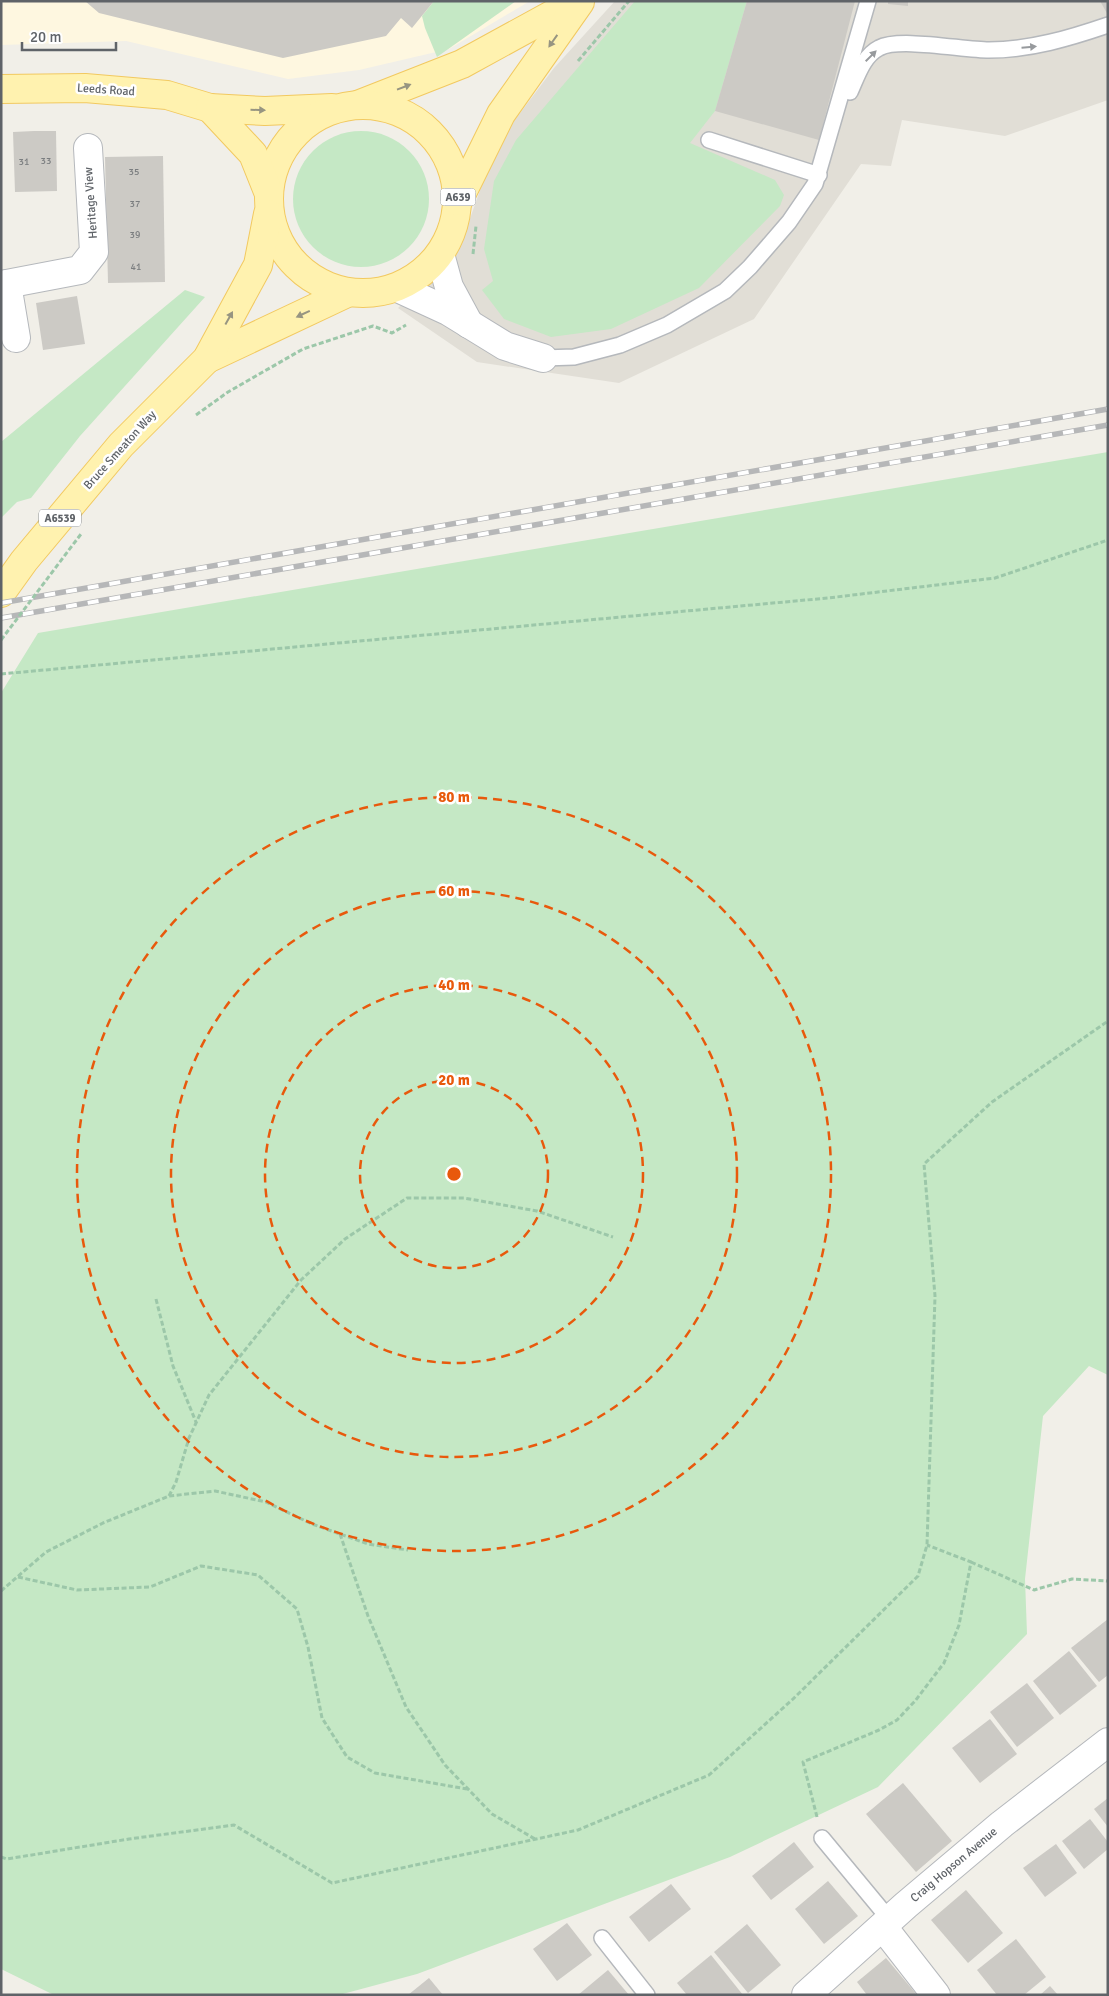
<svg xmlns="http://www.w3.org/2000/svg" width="1109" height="1996" font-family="Signika,sans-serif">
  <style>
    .commercial { fill: #fef7e0 }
    .education { fill: #e1ded6 }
    .green { fill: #c5e8c5 }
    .building { fill: #cccac5 }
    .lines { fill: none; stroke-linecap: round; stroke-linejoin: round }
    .service-casing { stroke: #b5b8bc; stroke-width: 18 }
    .minor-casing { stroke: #b5b8bc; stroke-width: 30 }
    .primary-casing { stroke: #f2c960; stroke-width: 30 }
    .path { stroke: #9cc7a9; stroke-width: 3; stroke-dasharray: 5 2.5; stroke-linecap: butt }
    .service { stroke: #fff; stroke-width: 15 }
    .minor { stroke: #fff; stroke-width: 28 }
    .primary { stroke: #fff2af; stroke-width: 28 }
    .rail-casing { stroke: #b6b7b8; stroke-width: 5.5 }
    .rail { stroke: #fff; stroke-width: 4; stroke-dasharray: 11; stroke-linecap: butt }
    .path-bridge { stroke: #9cc7a9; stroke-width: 3; stroke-dasharray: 5 2.5; stroke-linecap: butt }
    .oneway { fill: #979581 }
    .oneway2 { fill: #979a9d }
    .ring { fill: none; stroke: #e8590c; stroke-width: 2.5; stroke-dasharray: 9 6 }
    .labels { text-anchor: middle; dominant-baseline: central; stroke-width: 5; stroke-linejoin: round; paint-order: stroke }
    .number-label { font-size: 10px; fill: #7a7d7f }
    .shield { fill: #fff; stroke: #8f9295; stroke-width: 1 }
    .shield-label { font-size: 11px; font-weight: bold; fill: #5f6368 }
    .street-label { font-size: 12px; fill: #5f6368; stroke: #fff }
    .centre { fill: #e8590c; stroke: #fff; stroke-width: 2.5 }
    .ring-label { font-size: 15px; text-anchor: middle; font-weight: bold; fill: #e8590c; stroke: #fff; stroke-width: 5; stroke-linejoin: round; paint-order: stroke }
  </style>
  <rect width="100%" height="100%" fill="#f1efe8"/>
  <polygon class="commercial" points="1,1 530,1 449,49 359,70 288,79 126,41 1,45"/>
  <polygon class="education" points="615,1 1108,1 1108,100 1005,136 902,120 891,166 861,164 754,319 619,383 477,362 398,308 446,265 466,230 496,145 554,68"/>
  <g class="green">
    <polygon points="434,1 516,1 437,57 425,28 422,16"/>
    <polygon points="635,1 747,1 715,111 690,143 775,180 784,195 780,206 699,288 611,329 551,337 504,319 482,290 493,281 484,249 494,181 516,140"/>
    <circle cx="361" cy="199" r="68"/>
    <polygon points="185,290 205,297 80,436 31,498 17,502 1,518 1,442"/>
    <polygon points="1108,452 1108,1375 1089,1366 1043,1416 1025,1579 1027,1634 878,1787 730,1857 417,1974 339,1995 54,1995 1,1969 1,693 38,633"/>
  </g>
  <g class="building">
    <polygon points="85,1 434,1 412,28 401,18 386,36 283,58 99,13"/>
    <polygon points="747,1 855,1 819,140 715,111"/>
    <polygon points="888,1 908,1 908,6 888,4"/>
    <polygon points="1100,1 1108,1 1108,15"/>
    <polygon points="34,131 56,131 57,191 15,192 13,132"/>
    <polygon points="163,156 165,282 108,283 105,157"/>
    <polygon points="77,296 85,344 43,350 36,303"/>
    <polygon points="1108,1619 1108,1675 1099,1682 1071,1648"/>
    <polygon points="1069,1651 1097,1686 1060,1715 1033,1681"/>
    <polygon points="1027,1683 1054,1718 1017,1747 990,1712"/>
    <polygon points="990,1719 1017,1754 980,1783 952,1748"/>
    <polygon points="903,1783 952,1841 916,1872 866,1814"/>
    <polygon points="1108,1798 1108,1827 1094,1809"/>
    <polygon points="1090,1819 1108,1842 1108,1849 1084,1869 1062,1841"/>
    <polygon points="794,1842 814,1867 771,1900 752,1876"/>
    <polygon points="1056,1844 1077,1873 1045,1897 1023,1868"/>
    <polygon points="828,1881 858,1916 824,1944 795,1909"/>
    <polygon points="671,1884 691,1909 649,1942 629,1917"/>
    <polygon points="966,1890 1003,1933 968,1963 931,1920"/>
    <polygon points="567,1923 592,1955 557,1981 533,1949"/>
    <polygon points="747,1924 781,1965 748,1993 714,1952"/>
    <polygon points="1016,1939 1046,1977 1024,1995 997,1995 977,1970"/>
    <polygon points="711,1955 743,1995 687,1995 677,1983"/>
    <polygon points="886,1958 917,1995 867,1995 857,1982"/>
    <polygon points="608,1970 629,1995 578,1995"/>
    <polygon points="429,1978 443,1995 408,1995"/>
    <polygon points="1050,1986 1058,1995 1040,1995"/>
  </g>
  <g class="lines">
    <defs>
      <g id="service">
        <path d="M850,92c7,-15 13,-36 29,-44 20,-11 84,2 110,2 41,0 81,-12 119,-25"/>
        <polyline points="709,140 819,175"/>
        <polyline points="543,358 574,357 620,345 667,325 725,291 750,267 789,222 815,184 868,1"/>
        <polyline points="822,1838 890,1920"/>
        <polyline points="602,1938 647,1995"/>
      </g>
      <g id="minor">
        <polyline points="440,254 449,287 469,324"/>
        <polyline points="7,284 16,338"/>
        <polyline points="1,285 80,270 94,252 88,148"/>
        <polyline points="398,288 448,311 505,346 543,358"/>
        <polyline points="883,1927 936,1995"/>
        <polyline points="806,1995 906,1905 1002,1824 1108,1742"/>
      </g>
      <g id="primary">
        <polyline points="1,89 85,88 167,95 210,108 265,111 332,108"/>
        <polyline points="360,104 462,64 577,1"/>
        <circle cx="363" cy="199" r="94"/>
        <polyline points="210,108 253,154 269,194"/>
        <polyline points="458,201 501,114 580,2"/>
        <polyline points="207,359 347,293"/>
        <polyline points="1,593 24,561 121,445 207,359 258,265 268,214"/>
      </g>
    </defs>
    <use href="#service" class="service-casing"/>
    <use href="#minor" class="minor-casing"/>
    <use href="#primary" class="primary-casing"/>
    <g class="path">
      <polyline points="578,61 629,1"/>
      <polyline points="473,254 476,226"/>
      <polyline points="196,415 228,392 303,349 373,326 392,333 406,325"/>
      <polyline points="1,674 828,598 995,578 1108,540"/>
      <polyline points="156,1299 173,1366 196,1422"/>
      <polyline points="169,1496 176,1482 189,1438 209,1395 301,1280 345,1239 407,1198 464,1198 537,1211 613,1237"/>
      <polyline points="340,1534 368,1616 406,1707 445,1765 492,1814 535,1839"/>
      <polyline points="971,1562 1034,1590 1072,1579 1108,1581"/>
      <polyline points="18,1577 77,1590 150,1587 201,1566 258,1575 297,1609 308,1647 322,1718 347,1757 375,1773 467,1789"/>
      <polyline points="1,1591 46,1552 103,1523 169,1496 215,1491 266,1502 312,1524 368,1544 408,1550"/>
      <polyline points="817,1817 803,1762 879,1730 897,1720 915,1701 944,1663 959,1625 971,1562 927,1545"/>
      <polyline points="1,1857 7,1859 129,1839 234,1825 332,1883 578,1830 709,1775 793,1699 918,1576 927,1545 935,1296 924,1164 992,1102 1108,1021"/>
    </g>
    <use href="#service" class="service"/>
    <use href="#minor" class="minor"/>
    <use href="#primary" class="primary"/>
    <defs>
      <g id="rail">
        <polyline points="1,603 1108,409"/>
        <polyline points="1,618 1108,425"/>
      </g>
    </defs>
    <use href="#rail" class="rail-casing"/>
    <use href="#rail" class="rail"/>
    <polyline class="path-bridge" points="1,640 81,534"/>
  </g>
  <defs><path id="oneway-solid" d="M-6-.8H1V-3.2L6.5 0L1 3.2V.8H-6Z" transform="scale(1.25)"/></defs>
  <g class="oneway">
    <use href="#oneway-solid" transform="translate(553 41) rotate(125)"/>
    <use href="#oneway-solid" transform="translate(404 87) rotate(-21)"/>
    <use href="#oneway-solid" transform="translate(258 110) rotate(2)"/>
    <use href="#oneway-solid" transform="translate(303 314) rotate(155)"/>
    <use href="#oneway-solid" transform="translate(229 318) rotate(-61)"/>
  </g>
  <g class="oneway2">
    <use href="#oneway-solid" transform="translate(1029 47) rotate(-5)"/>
    <use href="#oneway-solid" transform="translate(871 56) rotate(-45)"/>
  </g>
  <g class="ring">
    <circle cx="454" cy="1174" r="94"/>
    <circle cx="454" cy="1174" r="189"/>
    <circle cx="454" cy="1174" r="283"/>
    <circle cx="454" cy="1174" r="377"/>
  </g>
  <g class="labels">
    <g class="number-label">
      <text x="46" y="161">33</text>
      <text x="24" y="162">31</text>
      <text x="134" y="172">35</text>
      <text x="135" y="204">37</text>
      <text x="135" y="235">39</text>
      <text x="136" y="267">41</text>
    </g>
    <g class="shield">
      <rect x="440.5" y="188.5" width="35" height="17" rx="4"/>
      <rect x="39" y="509.5" width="42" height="17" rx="4"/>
    </g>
    <g class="shield-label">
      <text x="458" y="197">A639</text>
      <text x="60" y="518">A6539</text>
    </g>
    <g class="street-label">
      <text transform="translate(106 90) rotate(4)">Leeds Road</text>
      <text transform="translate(91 203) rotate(-94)">Heritage View</text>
      <text transform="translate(120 450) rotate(-48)">Bruce Smeaton Way</text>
      <text transform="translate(954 1865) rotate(-40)">Craig Hopson Avenue</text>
    </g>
  </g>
  <circle cx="454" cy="1174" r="8" class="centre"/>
  <g class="ring-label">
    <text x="454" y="802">80 m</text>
    <text x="454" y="896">60 m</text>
    <text x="454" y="990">40 m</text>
    <text x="454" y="1085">20 m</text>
  </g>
  <rect width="1109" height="1996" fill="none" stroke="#5f6368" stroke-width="5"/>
  <path d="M22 42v8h94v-8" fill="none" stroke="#5f6368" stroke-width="2.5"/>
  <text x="30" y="42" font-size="15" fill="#5f6368" stroke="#ffffff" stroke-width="4" paint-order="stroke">20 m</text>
</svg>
